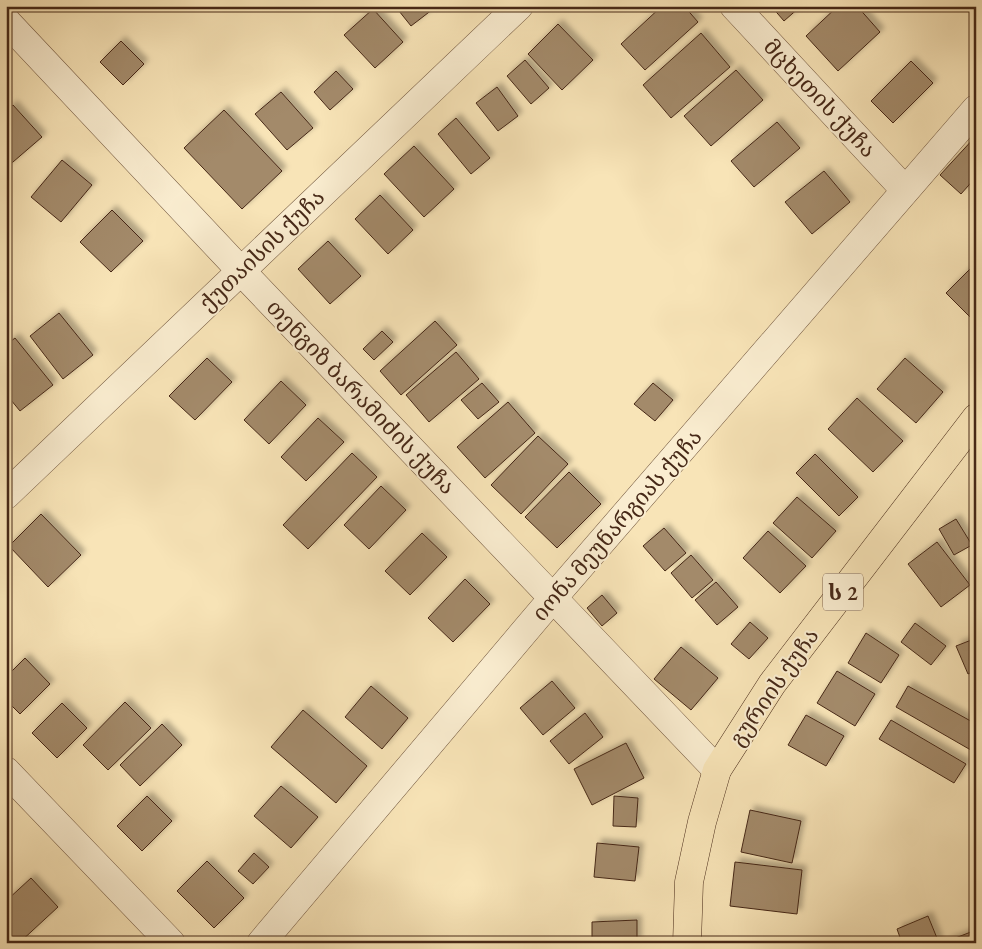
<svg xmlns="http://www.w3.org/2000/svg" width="982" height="949" font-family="'EB Garamond','Noto Serif Georgian',serif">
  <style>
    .building { fill: #a38a6a; stroke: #462817; filter: url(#shadow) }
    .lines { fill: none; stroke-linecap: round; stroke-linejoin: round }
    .street-casing { stroke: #72573f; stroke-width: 29 }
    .highway-casing { stroke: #462817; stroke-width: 29 }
    .street { stroke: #faedd0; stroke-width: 28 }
    .highway { stroke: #f8e4b7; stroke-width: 28 }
    .labels { text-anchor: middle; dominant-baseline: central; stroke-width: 4; stroke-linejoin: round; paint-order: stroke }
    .shield { fill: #faedd0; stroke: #7c634e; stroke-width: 1 }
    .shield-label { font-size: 21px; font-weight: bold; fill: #462817 }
    .street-label { font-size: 22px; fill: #462817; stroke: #faedd0 }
  </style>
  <defs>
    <filter id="shadow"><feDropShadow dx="4.5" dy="-4.5" stdDeviation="2.5" flood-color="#0004"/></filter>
  </defs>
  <rect width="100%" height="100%" fill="#f8e4b7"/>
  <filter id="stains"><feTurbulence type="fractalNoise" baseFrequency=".004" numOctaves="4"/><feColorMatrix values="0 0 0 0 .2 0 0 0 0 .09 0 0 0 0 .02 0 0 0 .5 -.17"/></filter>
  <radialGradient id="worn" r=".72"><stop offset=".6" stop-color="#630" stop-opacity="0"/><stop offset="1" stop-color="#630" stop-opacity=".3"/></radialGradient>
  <g class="building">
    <polygon points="395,6 437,6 411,26"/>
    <polygon points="662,6 684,6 698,22 645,70 621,44"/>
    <polygon points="771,6 801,6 784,21"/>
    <polygon points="838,6 857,6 880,32 838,71 806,36"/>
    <polygon points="373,9 403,42 375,68 344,35"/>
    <polygon points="558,24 593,60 562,90 528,54"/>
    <polygon points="701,33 730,67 671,118 643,85"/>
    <polygon points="121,41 144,64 123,85 100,62"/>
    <polygon points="525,60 549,88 531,104 507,76"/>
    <polygon points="911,61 933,83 893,123 871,101"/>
    <polygon points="736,70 763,100 711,146 684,116"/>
    <polygon points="336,71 353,89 330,110 314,92"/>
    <polygon points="497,87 518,116 498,131 476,103"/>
    <polygon points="281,92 313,128 287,150 255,114"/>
    <polygon points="13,105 42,137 6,168 6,111"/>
    <polygon points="224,110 282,171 242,209 184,148"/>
    <polygon points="456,118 490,158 471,174 438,134"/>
    <polygon points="777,122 800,148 754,187 731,161"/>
    <polygon points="976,136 976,177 961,194 940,175"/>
    <polygon points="414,146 454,189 424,217 384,174"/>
    <polygon points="62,160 92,185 61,222 31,197"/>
    <polygon points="824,171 850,202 812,234 785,202"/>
    <polygon points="380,195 413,230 388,254 355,219"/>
    <polygon points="112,210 143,241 111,272 80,242"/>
    <polygon points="328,241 361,276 330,304 298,269"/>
    <polygon points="976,263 976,323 946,293"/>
    <polygon points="59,313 93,355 63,379 30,336"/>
    <polygon points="435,321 457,345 401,395 380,371"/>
    <polygon points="382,331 393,342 374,360 363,349"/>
    <polygon points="15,338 53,385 20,411 6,394 6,345"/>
    <polygon points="456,352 479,379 429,422 406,395"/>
    <polygon points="207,358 232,382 195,420 169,396"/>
    <polygon points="905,358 943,392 916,423 877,389"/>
    <polygon points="281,381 306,405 269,444 244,420"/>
    <polygon points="482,383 499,402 478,419 461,400"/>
    <polygon points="653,383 673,400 655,421 634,404"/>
    <polygon points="857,398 903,441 873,472 828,429"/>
    <polygon points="508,402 535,433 485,478 457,447"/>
    <polygon points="318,418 344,442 306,481 281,457"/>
    <polygon points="538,436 568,464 521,514 491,485"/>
    <polygon points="352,453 377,477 308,549 283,525"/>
    <polygon points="815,454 858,497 839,516 796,473"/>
    <polygon points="569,472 601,504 557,548 525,517"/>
    <polygon points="381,486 406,510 369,549 344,525"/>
    <polygon points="797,497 836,531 812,558 773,523"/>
    <polygon points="41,514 81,555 48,587 9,546"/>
    <polygon points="956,519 972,545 954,555 939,529"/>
    <polygon points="664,528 686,553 665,571 643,546"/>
    <polygon points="768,531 806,566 780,593 743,558"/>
    <polygon points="422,533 447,557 410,595 385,571"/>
    <polygon points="937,542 970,585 941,607 908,564"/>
    <polygon points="691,555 713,580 692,598 671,573"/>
    <polygon points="465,579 490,604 453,642 428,618"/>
    <polygon points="716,582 738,607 717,625 695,600"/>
    <polygon points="602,595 617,613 602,626 587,608"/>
    <polygon points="750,622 768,638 749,659 731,644"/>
    <polygon points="915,623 946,646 931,665 901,642"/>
    <polygon points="866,633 899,655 881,683 848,663"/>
    <polygon points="974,639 976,643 976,670 968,674 956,646"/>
    <polygon points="681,647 718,678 691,710 654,679"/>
    <polygon points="25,658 50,684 20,714 6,700 6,677"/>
    <polygon points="837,671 875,694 855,726 817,703"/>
    <polygon points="552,681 575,708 543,735 520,708"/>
    <polygon points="371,686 408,718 382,749 345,717"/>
    <polygon points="908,686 976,724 976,753 896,707"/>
    <polygon points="125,702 151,728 108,770 83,745"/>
    <polygon points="62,703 87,728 57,758 32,733"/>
    <polygon points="303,710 367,766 336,803 271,747"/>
    <polygon points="585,713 603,737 569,764 550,741"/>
    <polygon points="806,715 844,736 826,766 788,745"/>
    <polygon points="891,720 966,764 954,783 879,739"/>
    <polygon points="162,724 182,745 140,786 120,765"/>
    <polygon points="626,743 644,778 592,805 574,769"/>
    <polygon points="281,786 318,817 291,848 254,816"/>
    <polygon points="147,796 172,821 142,851 117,826"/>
    <polygon points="614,796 638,798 636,827 613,826"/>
    <polygon points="750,810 801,821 792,863 741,852"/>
    <polygon points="597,843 639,847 635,881 594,877"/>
    <polygon points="254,853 269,867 253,884 238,871"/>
    <polygon points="207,861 244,898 214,928 177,891"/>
    <polygon points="735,862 802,870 797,914 730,906"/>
    <polygon points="31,878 58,907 19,943 8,943 6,941 6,901"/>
    <polygon points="928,916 939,943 902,943 897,929"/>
    <polygon points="637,920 637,943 592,943 592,922"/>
    <polygon points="976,930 976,943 945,943 945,942"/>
  </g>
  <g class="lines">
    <defs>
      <g id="street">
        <polyline points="734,6 905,190"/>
        <polyline points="6,21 241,271 717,770"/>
        <polyline points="6,495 519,6"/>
        <polyline points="6,771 171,943"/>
        <polyline points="261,943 552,599 976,109"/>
      </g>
      <polyline id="highway" points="687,943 689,882 702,822 717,770 772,684 976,418"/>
    </defs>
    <use href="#street" class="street-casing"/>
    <use href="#highway" class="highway-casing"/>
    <use href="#street" class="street"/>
    <use href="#highway" class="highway"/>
  </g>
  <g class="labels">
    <rect class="shield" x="823" y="573.5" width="40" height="37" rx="4"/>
    <g class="shield-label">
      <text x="843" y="592">ს 2</text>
    </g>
    <g class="street-label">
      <text transform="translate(820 98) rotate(47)">მცხეთის ქუჩა</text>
      <text transform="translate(262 250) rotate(-44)">ქუთაისის ქუჩა</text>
      <text transform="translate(361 397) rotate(46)">თენგიზ ბარამიძის ქუჩა</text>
      <text transform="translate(617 525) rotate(-49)">იონა მეუნარგიას ქუჩა</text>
      <text transform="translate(774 687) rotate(-55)">გურიის ქუჩა</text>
    </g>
  </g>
  <rect width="982" height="949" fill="none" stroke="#f8e4b7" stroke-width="25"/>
  <rect x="8" y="8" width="967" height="934" fill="none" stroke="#462817" stroke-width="2.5"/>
  <rect x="12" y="12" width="957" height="924" fill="none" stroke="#462817"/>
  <rect width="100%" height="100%" filter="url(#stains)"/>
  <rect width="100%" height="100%" fill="url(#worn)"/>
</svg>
